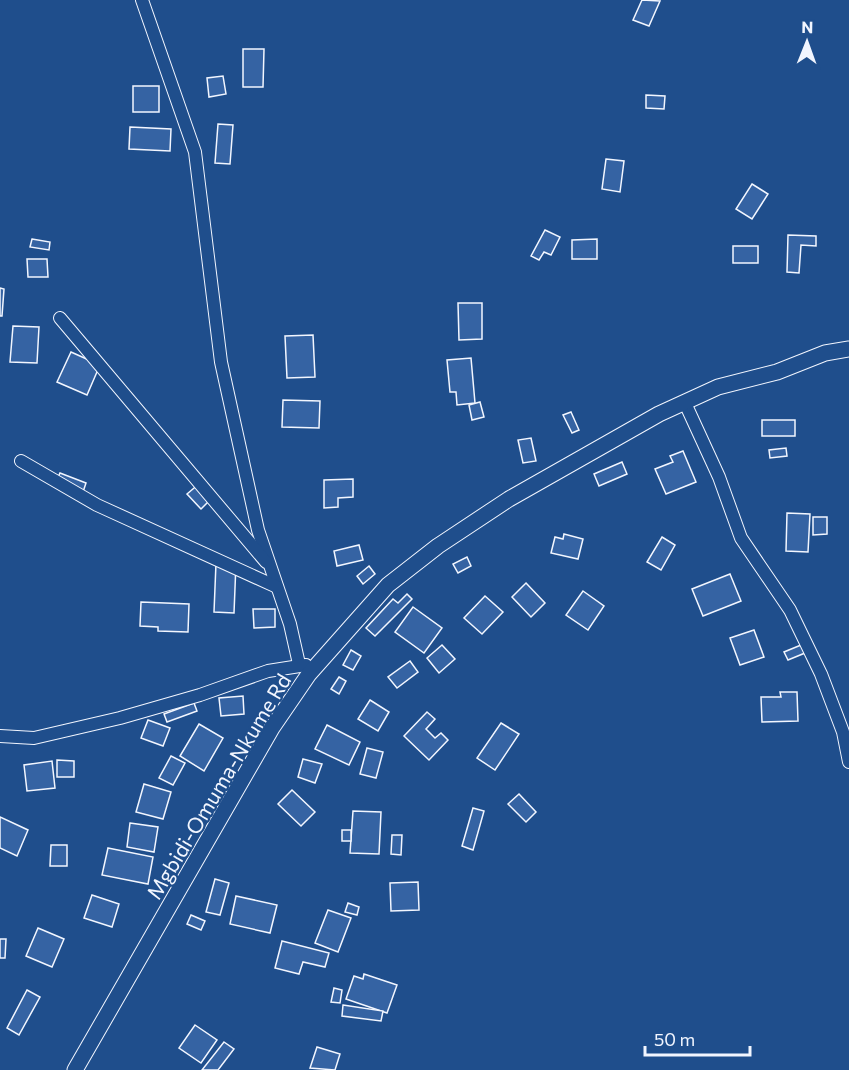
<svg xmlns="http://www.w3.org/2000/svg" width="849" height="1070" font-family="Commissioner,sans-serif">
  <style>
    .building { fill: #3563a3; stroke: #f2f6ff; stroke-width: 1.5 }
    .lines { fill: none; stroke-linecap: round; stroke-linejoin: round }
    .minor-casing { stroke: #f2f6ff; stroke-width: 14 }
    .tertiary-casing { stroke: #f2f6ff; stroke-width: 17 }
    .minor { stroke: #1f4e8c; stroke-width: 12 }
    .tertiary { stroke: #1f4e8c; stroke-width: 15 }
    .labels { text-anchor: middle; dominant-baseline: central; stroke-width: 4.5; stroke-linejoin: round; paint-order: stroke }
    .street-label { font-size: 21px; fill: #f2f6ff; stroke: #1f4e8c }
  </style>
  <rect width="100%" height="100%" fill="#1f4e8c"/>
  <g class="building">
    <polygon points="642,0 660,1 649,26 633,20"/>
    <polygon points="243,49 264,49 263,87 243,87"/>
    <polygon points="223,76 226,94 209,97 207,78"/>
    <rect x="133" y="86" width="26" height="26"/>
    <polygon points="646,95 665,96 664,109 646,108"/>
    <polygon points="218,124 233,125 230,164 215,163"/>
    <polygon points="130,127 171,129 170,151 129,149"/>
    <polygon points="606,159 624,161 620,192 602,189"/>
    <polygon points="752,184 768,194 752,219 736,209"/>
    <polygon points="545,230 560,237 551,255 544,252 539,260 531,256"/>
    <polygon points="788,235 816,236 816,246 801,245 799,273 787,272"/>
    <polygon points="32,239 50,242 49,250 30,247"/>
    <polygon points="597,239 597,259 572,259 572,240"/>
    <rect x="733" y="246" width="25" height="17"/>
    <polygon points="27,259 47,259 48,277 28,277"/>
    <polygon points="0,288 4,289 2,316 0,316"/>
    <polygon points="458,303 482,303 482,339 459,340"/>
    <polygon points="13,326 39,327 37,363 10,362"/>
    <polygon points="313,335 315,377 287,378 285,336"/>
    <polygon points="71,352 100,365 87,395 57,382"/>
    <polygon points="471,358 475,403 457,405 456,392 450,392 447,360"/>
    <polygon points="283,400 320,401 319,428 282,427"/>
    <polygon points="480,402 484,417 472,420 469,405"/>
    <polygon points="571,412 579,430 572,433 563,415"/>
    <rect x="762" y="420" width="33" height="16"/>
    <polygon points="531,438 536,461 523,463 518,440"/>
    <polygon points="786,448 787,456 770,458 769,450"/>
    <polygon points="683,451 696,482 666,494 655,469 673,462 670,456"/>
    <polygon points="622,462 627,474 599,486 594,474"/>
    <polygon points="60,473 86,483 83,492 56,482"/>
    <polygon points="353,479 353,497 338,498 338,507 324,508 324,480"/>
    <polygon points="200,483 213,497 201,509 187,494"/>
    <polygon points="787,513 810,514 808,552 786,551"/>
    <polygon points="813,517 827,517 827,534 813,535"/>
    <polygon points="564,534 583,539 578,559 551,553 555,537 563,539"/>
    <polygon points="662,537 675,545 661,570 647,562"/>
    <polygon points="359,545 363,560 337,566 334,551"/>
    <polygon points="467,557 471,566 458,573 453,564"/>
    <polygon points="216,563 236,563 234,613 214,612"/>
    <polygon points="369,566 375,574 363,584 357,576"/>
    <polygon points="730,574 741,601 703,616 692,589"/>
    <polygon points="526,583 545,603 531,617 512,597"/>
    <polygon points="583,591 604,606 588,630 566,615"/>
    <polygon points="407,594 412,599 375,636 366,628 393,599 398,603"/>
    <polygon points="485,596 503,612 482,634 464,618"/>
    <polygon points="141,602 189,604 188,632 158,631 158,627 140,626"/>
    <polygon points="413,607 442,628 424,653 395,632"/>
    <polygon points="253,609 275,609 275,627 254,628"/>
    <polygon points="754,630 764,657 740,665 730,638"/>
    <polygon points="442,645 455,659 439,673 427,658"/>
    <polygon points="801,645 805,653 788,660 784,652"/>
    <polygon points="351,650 361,656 353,670 343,665"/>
    <polygon points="410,661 418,672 397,688 388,677"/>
    <polygon points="339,677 346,681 339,694 331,689"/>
    <polygon points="780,692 797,692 798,721 762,722 761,697 781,697"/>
    <polygon points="243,696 244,714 221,716 219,698"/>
    <polygon points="370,700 389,712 378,731 358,719"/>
    <polygon points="194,703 197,711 167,722 164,714"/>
    <polygon points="427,712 435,719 426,729 435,738 441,733 448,740 429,760 404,736"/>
    <polygon points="148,720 170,728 163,746 141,738"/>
    <polygon points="501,723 519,734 495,770 477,758"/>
    <polygon points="199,724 223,738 204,771 180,756"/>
    <polygon points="327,725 360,742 349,765 315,749"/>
    <polygon points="367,748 383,752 376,778 360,774"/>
    <polygon points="171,756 185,763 173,785 159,778"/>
    <polygon points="303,759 322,764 315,783 298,777"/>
    <polygon points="57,760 74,761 74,777 57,777"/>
    <polygon points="52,761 55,788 27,791 24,765"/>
    <polygon points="144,784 171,792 163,819 136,812"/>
    <polygon points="292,790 315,812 301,826 278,804"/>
    <polygon points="519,794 536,812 526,822 508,804"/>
    <polygon points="473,808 484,811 473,850 462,846"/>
    <polygon points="353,811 381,812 379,854 350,853"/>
    <polygon points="0,817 28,830 17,856 0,848"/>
    <polygon points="130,823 158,827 154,852 127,847"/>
    <rect x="342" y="830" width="9" height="11"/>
    <polygon points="392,835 402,835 401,855 391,854"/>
    <polygon points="51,845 67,845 67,866 50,866"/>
    <polygon points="108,848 153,857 148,884 102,875"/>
    <polygon points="215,879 229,883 220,915 206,912"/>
    <polygon points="418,882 419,910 391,911 390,883"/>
    <polygon points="92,895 119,904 112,927 84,918"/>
    <polygon points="236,896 277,905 270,933 230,924"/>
    <polygon points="348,903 359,907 357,915 345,912"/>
    <polygon points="328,910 351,918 338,952 315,943"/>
    <polygon points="191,915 205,921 201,930 187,924"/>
    <polygon points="38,928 64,939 52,967 26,956"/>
    <polygon points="0,939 6,939 5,958 0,958"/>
    <polygon points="282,941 329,953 325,967 303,962 299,974 275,968"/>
    <polygon points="364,974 397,985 387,1013 346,999 354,976 363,979"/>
    <polygon points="334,988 342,990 340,1003 331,1002"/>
    <polygon points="27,990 40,997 19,1035 7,1028"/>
    <polygon points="343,1005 383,1011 381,1021 342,1016"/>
    <polygon points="195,1025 217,1040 201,1063 179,1048"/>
    <polygon points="224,1042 234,1049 218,1070 202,1070"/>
    <polygon points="317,1047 340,1054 335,1070 310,1068"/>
  </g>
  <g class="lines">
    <defs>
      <g id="minor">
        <polyline points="142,0 195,152 221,362 258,530 290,624 299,664"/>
        <polyline points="60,318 266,562"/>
        <polyline points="685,403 719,477 741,538 790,610 821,674 843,732 849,762"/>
        <polyline points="21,461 97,505 277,587"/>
        <polyline points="0,736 34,738 120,718 200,695 268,671 306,665"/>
      </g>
      <polyline id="tertiary" points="75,1070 272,728 309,674 388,585 438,546 509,499 659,414 718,387 777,372 825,353 849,349"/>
    </defs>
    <use href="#minor" class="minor-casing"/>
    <use href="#tertiary" class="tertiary-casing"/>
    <use href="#minor" class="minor"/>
    <use href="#tertiary" class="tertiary"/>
  </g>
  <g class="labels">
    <g class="street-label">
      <text transform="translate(218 786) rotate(-59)">Mgbidi-Omuma-Nkume Rd</text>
    </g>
  </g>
  <g transform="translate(807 42) rotate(1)" stroke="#1f4e8c" stroke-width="4.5" paint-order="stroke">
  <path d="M0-4.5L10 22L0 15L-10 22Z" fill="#f2f6ff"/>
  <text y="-9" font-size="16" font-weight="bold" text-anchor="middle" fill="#f2f6ff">N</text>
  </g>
  <path d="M645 1046v9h105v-9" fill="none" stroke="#f2f6ff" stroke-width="3"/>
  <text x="654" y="1046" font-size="18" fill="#f2f6ff" stroke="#1f4e8c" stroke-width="4.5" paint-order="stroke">50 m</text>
</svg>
